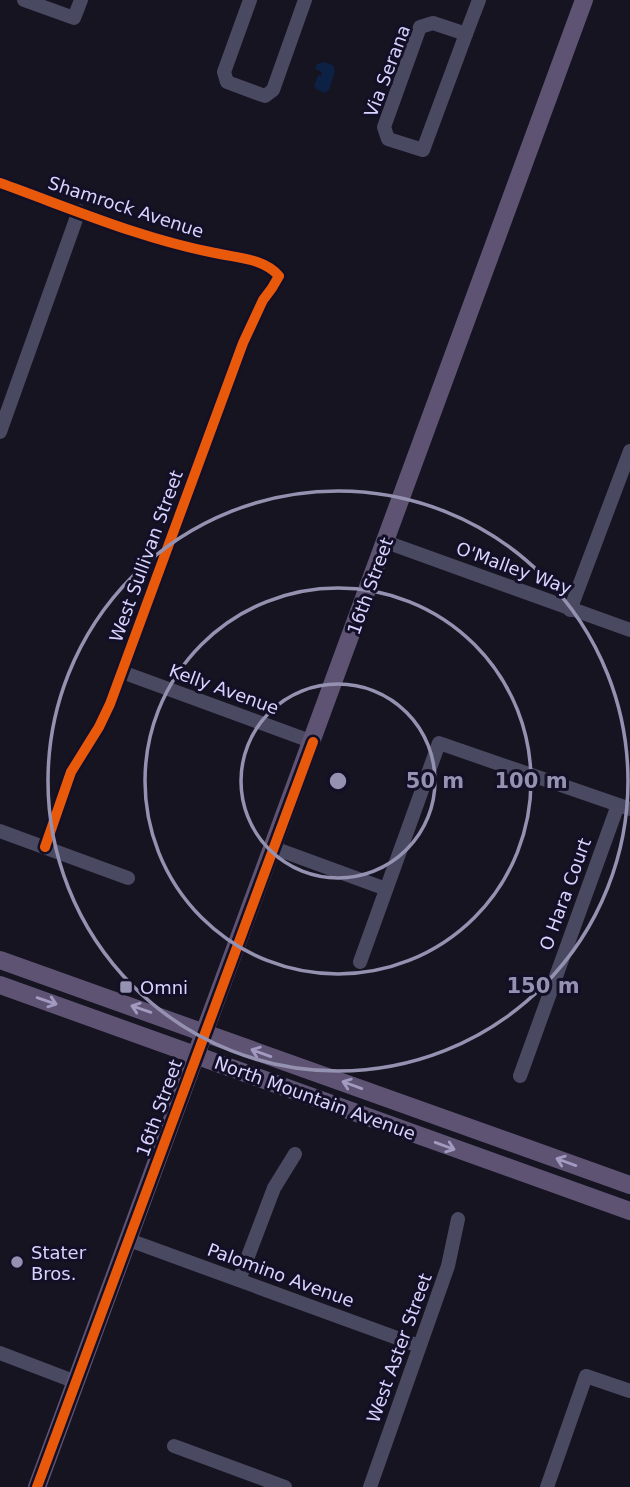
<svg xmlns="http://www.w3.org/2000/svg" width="630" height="1487" font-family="'DejaVu Sans',sans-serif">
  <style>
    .water { fill: #0d2144 }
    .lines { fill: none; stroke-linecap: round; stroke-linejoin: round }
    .minor { stroke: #4a4962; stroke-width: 14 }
    .major { stroke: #5e5373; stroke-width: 18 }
    .cycleway-casing { stroke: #130f26; stroke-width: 15 }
    .cycleway { stroke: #e8590c; stroke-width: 10 }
    .oneway { stroke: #a29ac0 }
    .ring { fill: none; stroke: #9591b1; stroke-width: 3.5 }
    .poi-dot { fill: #9591b1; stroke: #130f26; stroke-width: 2.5 }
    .labels { text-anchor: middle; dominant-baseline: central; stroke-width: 6; stroke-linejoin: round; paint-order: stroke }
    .street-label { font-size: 18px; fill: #d9d4ff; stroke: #130f26 }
    .poi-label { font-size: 18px; fill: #d9d4ff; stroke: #130f26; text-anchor: start }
    .centre { fill: #9591b1; stroke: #130f26; stroke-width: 3.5 }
    .ring-label { font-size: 21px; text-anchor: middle; font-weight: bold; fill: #9591b1; stroke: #130f26; stroke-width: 6; stroke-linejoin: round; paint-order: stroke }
  </style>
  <rect width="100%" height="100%" fill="#161421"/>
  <polygon class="water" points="324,62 333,65 335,71 329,90 325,93 316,89 314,86 318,75 321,76 322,72 315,69 317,64"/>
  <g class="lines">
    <g class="minor">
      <polyline points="24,0 74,18 81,0"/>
      <polyline points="250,0 224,72 227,82 265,96 273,90 305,0"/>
      <polygon points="433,23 466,34 423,150 388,139 384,127 420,27"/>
      <polyline points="466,34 479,0"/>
      <path d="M0,183c70,25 141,56 215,70 22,5 48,5 64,23l-7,12 -9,12 -20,43 -133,361 -11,23 -28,45 -26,75"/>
      <polyline points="0,432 79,211"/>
      <polyline points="386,542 630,630"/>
      <polyline points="570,610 630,451"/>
      <polyline points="122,672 313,742"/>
      <polyline points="0,831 128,878"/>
      <polyline points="274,848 386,889"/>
      <polyline points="360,962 439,743 630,809"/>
      <polyline points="520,1076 618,805"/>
      <polyline points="129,1240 419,1346"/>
      <polyline points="239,1280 274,1188 295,1154"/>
      <polyline points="0,1353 76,1382"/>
      <polyline points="174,1446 285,1487"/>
      <polyline points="370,1487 448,1266 458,1219"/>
      <polyline points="547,1487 586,1376 630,1391"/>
    </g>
    <g class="major">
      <polyline points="0,960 630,1185"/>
      <polyline points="0,985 630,1211"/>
      <polyline points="37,1487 584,0"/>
    </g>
    <defs>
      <g id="cycleway">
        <path d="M0,183c70,25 141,56 215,70 22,5 48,5 64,23l-7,12 -9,12 -20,43 -133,361 -11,23 -28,45 -26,75"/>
        <polyline points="37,1487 313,742"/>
      </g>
    </defs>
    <use href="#cycleway" class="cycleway-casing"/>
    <use href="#cycleway" class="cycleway"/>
  </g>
  <defs><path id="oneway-shaft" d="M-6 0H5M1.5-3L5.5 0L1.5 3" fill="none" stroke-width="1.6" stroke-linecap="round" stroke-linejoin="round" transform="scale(1.75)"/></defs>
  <g class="oneway">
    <use href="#oneway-shaft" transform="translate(47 1001) rotate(19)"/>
    <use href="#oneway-shaft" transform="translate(141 1009) rotate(-161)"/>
    <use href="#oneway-shaft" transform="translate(261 1053) rotate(-160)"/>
    <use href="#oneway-shaft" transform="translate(352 1085) rotate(-160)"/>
    <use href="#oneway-shaft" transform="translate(445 1146) rotate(20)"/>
    <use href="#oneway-shaft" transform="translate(566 1162) rotate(-160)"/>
  </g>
  <g class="ring">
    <circle cx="338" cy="781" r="97"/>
    <circle cx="338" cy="781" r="193"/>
    <circle cx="338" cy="781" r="290"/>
  </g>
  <g class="poi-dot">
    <rect x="119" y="980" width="14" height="14" rx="3.5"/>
    <circle cx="17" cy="1262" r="7"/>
  </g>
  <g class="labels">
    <g class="street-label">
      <text transform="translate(387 71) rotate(-69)">Via Serana</text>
      <text transform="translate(126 207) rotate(18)">Shamrock Avenue</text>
      <text transform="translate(146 556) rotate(-70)">West Sullivan Street</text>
      <text transform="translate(514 568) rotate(20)">O'Malley Way</text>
      <text transform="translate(370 586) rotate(-70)">16th Street</text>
      <text transform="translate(224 689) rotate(20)">Kelly Avenue</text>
      <text transform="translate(565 894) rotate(-70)">O Hara Court</text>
      <text transform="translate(315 1098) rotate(20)">North Mountain Avenue</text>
      <text transform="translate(159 1108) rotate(-70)">16th Street</text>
      <text transform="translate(281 1275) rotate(20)">Palomino Avenue</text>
      <text transform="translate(399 1348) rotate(-70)">West Aster Street</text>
    </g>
    <g class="poi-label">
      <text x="140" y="987">Omni</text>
      <text x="31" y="1252">Stater<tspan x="31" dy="21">Bros.</tspan></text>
    </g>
  </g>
  <circle cx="338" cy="781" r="10" class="centre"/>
  <g class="ring-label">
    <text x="435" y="788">50 m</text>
    <text x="531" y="788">100 m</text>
    <text x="543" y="993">150 m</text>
  </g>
</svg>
